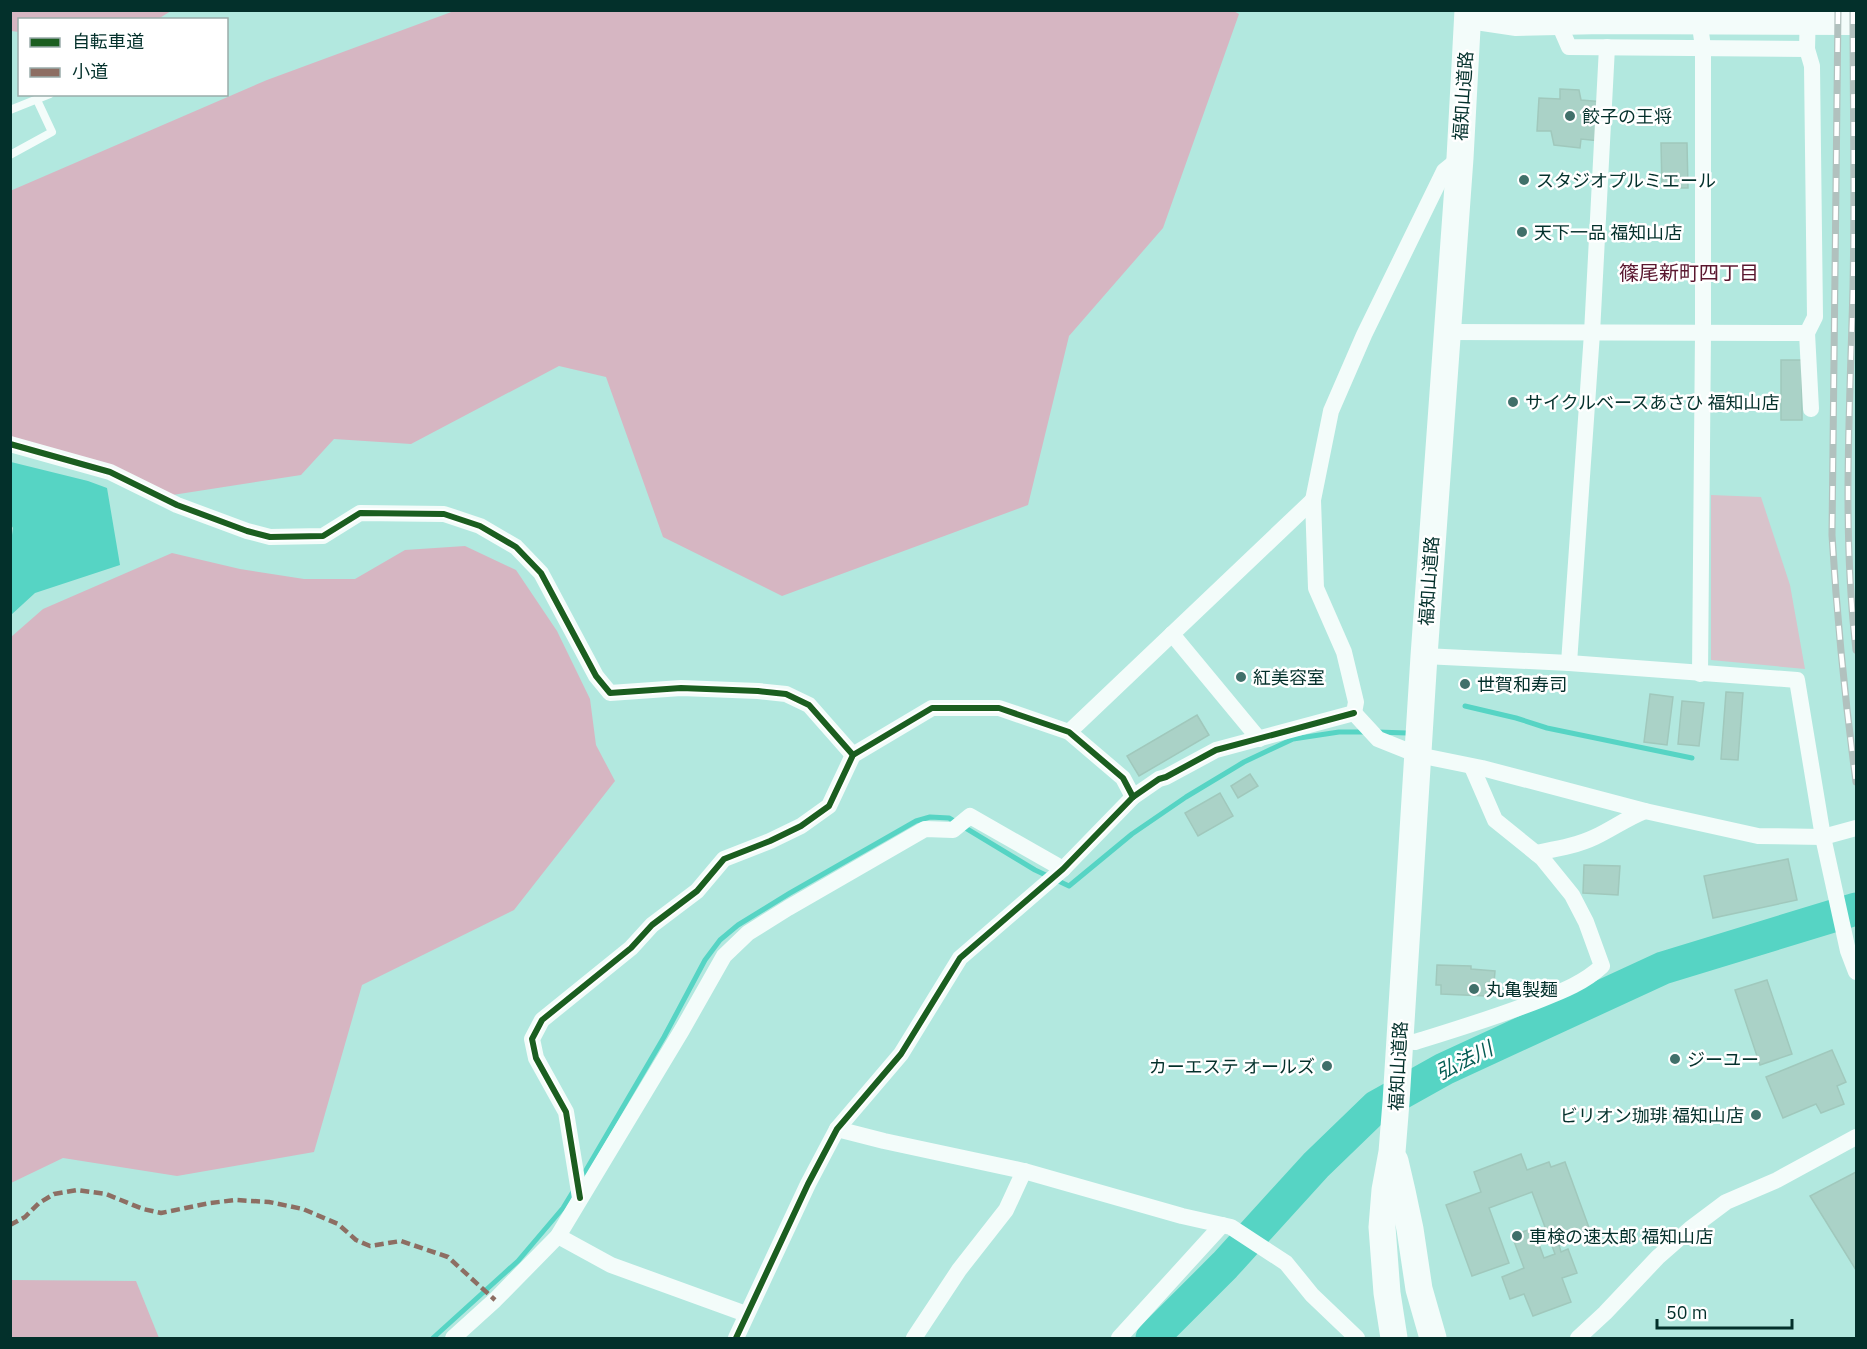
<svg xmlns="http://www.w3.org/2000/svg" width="1867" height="1349" font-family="'IBM Plex Sans','Noto Sans JP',sans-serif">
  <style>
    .green { fill: #d8c3cb }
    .forest { fill: #d6b6c2 }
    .water { fill: #56d4c4 }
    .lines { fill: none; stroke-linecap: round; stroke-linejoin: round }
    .stream { stroke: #56d4c4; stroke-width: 5 }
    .river { stroke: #56d4c4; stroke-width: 33 }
    .building { fill: #aad2c7; stroke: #a0c8bc; stroke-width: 1.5 }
    .service { stroke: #f3fcfa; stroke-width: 8 }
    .minor { stroke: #f3fcfa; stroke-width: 16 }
    .secondary { stroke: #f3fcfa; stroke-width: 24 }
    .trunk { stroke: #f3fcfa; stroke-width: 27 }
    .rail-casing { stroke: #b1c1be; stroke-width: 7 }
    .rail { stroke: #fff; stroke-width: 4.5; stroke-dasharray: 14; stroke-linecap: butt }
    .quiet { stroke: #8d6e63; stroke-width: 4.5; stroke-dasharray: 9 4.5; stroke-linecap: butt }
    .cycleway-casing { stroke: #fff; stroke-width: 10 }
    .cycleway { stroke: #1b5e20; stroke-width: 6 }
    .poi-dot { fill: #40706a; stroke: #fff; stroke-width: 2 }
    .labels { text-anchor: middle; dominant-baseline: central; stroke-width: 5; stroke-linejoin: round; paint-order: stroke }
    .street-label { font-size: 18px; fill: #03302b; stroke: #fff }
    .poi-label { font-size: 18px; fill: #03302b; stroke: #fff; text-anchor: start }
    .neighbourhood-label { font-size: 20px; fill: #5a172f; stroke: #fff }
    .water-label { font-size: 20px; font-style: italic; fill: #055d54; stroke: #fff }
  </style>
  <rect width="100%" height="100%" fill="#b2e8df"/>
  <polygon class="green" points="1711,495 1761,497 1790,585 1805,669 1711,660"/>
  <g class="forest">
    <polygon points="11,10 171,10 171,11 158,19 20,20 19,32 11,31"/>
    <polygon points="1232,10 1239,14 1163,228 1069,336 1028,505 782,596 663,537 606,377 559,366 411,444 334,439 301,475 166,496 11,439 10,191 267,80 454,11"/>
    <polygon points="465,546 516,570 557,631 590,699 596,745 615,781 514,910 362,985 314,1152 177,1176 63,1158 11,1183 11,637 43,609 172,553 240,569 304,579 355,579 405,550"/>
    <polygon points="11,1280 136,1281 159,1338 11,1338"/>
  </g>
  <polygon class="water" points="11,462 88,481 107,488 120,565 35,593 11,615 10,549 13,528 10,523"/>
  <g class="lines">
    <g class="stream">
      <polyline points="1465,706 1516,718 1547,728 1692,758"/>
      <polyline points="1377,732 1407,733"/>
      <polyline points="582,1177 664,1037 705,960 720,940 738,925 790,893 916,821 930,817 949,818 1035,870 1069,886 1132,834 1186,797 1244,762 1293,739 1339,732 1368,732"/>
      <polyline points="433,1338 518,1261 563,1208 574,1190"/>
    </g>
    <polyline class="river" points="1152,1338 1225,1265 1316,1165 1376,1107 1444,1069 1663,968 1856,909"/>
  </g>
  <g class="building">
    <polygon points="1560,89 1579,90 1581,100 1604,102 1600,141 1581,139 1580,148 1554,145 1551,131 1537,131 1539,98 1560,99"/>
    <polygon points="1661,143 1687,143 1688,188 1662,188"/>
    <rect x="1781" y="360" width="21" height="60"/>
    <polygon points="1726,692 1743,693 1738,760 1721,759"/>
    <polygon points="1650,694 1673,697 1667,745 1644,742"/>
    <polygon points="1682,701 1704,703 1699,746 1678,744"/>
    <polygon points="1197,715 1209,735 1139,776 1127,756"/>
    <polygon points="1250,774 1258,786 1238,798 1231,786"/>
    <polygon points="1220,793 1233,816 1198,836 1185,813"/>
    <polygon points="1788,859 1797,900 1713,918 1704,876"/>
    <polygon points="1584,865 1620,866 1618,895 1583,893"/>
    <polygon points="1437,965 1471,966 1471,969 1495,971 1494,983 1486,983 1486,996 1441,994 1441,985 1436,985"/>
    <polygon points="1767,980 1792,1054 1760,1065 1735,990"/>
    <polygon points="1832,1050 1846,1082 1837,1086 1844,1104 1821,1113 1816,1104 1783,1118 1766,1077"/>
    <polygon points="1521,1154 1527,1170 1549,1162 1551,1167 1565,1162 1591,1233 1559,1245 1561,1252 1568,1249 1577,1273 1562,1278 1571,1302 1533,1316 1524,1294 1510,1299 1502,1277 1524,1268 1512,1236 1533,1228 1544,1258 1555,1254 1532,1192 1489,1208 1509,1263 1472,1276 1446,1205 1481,1192 1474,1172"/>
    <polygon points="1856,1172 1856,1270 1810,1196"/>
  </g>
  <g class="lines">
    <g class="service">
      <polyline points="10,110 50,94"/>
      <polyline points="10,155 52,132 37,100"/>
    </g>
    <g class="minor">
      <polyline points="1698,12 1703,47 1703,333 1700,674"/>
      <polyline points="1559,24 1569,47 1807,49"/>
      <polyline points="1446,332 1807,333 1815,317 1812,66 1807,49 1808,10"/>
      <polyline points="1807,333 1811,409"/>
      <polyline points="10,444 110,472 177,505 247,531 270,537 323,536 360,513 444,514 480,526 516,547 541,573 596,676 610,693 681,688 758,691 786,694 809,705 853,755"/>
      <polyline points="1172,634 1259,739"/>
      <polyline points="1424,656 1569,663 1797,680 1823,837 1848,951 1856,972"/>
      <polyline points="1569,663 1592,333 1607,47"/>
      <polyline points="1354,713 1356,702 1344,652 1316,588 1313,500 1331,411 1364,335 1444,171 1460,158"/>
      <polyline points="1354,713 1378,739 1418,755 1482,768 1645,811 1758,836 1823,837 1856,828"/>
      <polyline points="1069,732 1313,500"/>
      <path d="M1536,853c20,-4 40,-7 59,-16 17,-8 32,-19 50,-26"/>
      <path d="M1399,1040l16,2c42,-13 85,-26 127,-43 21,-8 43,-17 60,-33l-16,-44 -14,-27 -30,-37 -47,-38 -23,-53"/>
      <polyline points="837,1129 884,1141 1024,1171 1182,1216 1231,1227 1286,1263 1312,1295 1357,1338"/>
      <polyline points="580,1198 566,1112 536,1058 532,1039 542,1020 631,948 652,925 697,891 724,859 770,841 801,826 829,806 853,755 932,708 999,708 1069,732 1123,778 1133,797"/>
      <polyline points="558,1236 611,1265 746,1314"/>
      <polyline points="453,1338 495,1300 558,1236 682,1030 724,956 748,933 788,908 925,829 953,830 970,816 1063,869"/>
      <polyline points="736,1338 808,1184 837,1129 901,1054 960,958 1063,869 1133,797 1159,779 1166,777 1216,750 1354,713"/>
      <polyline points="914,1338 959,1270 1006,1210 1024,1171"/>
      <polyline points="1119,1338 1222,1225"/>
      <polyline points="1578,1338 1605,1313 1658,1257 1690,1229 1726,1202 1777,1180 1856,1137"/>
    </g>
    <polyline class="secondary" points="1468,17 1515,24 1603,22 1856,23"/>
    <g class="trunk">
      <polyline points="1395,1161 1402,1191 1410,1229 1419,1289 1433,1338"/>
      <polyline points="1394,1338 1387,1293 1382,1227 1385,1190 1392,1152 1396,1102 1424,656 1460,158 1468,10"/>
    </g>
    <defs>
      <g id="rail">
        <path d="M1838,10l-6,525c5,83 13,165 24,247"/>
        <path d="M1853,10c0,93 2,185 0,277 -3,121 -11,243 3,363"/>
      </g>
    </defs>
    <use href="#rail" class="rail-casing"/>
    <use href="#rail" class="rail"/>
    <polyline class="quiet" points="10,1225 25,1217 39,1203 54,1194 77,1190 106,1194 143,1209 161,1213 210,1203 236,1200 269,1202 303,1209 338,1224 356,1240 370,1246 401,1241 448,1257 495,1300"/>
    <defs>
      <g id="cycleway">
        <polyline points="10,444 110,472 177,505 247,531 270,537 323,536 360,513 444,514 480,526 516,547 541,573 596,676 610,693 681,688 758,691 786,694 809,705 853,755"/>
        <polyline points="580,1198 566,1112 536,1058 532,1039 542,1020 631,948 652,925 697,891 724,859 770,841 801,826 829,806 853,755 932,708 999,708 1069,732 1123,778 1133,797"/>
        <polyline points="736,1338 808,1184 837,1129 901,1054 960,958 1063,869 1133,797 1159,779 1166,777 1216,750 1354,713"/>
      </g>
    </defs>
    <use href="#cycleway" class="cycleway-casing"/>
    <use href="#cycleway" class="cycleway"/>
  </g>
  <g class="poi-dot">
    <circle cx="1570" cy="116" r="6"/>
    <circle cx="1524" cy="180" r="6"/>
    <circle cx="1522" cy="232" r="6"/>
    <circle cx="1513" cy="402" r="6"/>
    <circle cx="1241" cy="677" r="6"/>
    <circle cx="1465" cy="684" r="6"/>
    <circle cx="1474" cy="989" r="6"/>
    <circle cx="1675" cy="1059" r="6"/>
    <circle cx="1327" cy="1066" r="6"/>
    <circle cx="1756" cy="1115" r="6"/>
    <circle cx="1517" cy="1236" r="6"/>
  </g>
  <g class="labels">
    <g class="street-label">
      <text transform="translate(1463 96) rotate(-86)">福知山道路</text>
      <text transform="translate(1429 581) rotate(-86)">福知山道路</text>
      <text transform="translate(1398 1066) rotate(-87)">福知山道路</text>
    </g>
    <g class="poi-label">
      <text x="1582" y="116">餃子の王将</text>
      <text x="1536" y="180">スタジオプルミエール</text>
      <text x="1534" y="232">天下一品 福知山店</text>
      <text x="1525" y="402">サイクルベースあさひ 福知山店</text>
      <text x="1253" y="677">紅美容室</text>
      <text x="1477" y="684">世賀和寿司</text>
      <text x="1486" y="989">丸亀製麺</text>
      <text x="1687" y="1059">ジーユー</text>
      <text x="1315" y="1066" text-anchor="end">カーエステ オールズ</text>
      <text x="1744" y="1115" text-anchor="end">ビリオン珈琲 福知山店</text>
      <text x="1529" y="1236">車検の速太郎 福知山店</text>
    </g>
    <g class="neighbourhood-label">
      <text x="1689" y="272">篠尾新町四丁目</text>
    </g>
    <g class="water-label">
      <text transform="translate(1464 1060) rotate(-26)">弘法川</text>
    </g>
  </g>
  <rect width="1867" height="1349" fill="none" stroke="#03302b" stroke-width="24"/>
  <rect x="18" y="18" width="210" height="78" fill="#ffffff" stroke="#9aacaa" stroke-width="1.5"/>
  <rect x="30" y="38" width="30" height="9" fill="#1b5e20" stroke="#9aacaa" stroke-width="1.5"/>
  <text x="72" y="48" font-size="18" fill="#03302b">自転車道</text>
  <rect x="30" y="68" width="30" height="9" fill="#8d6e63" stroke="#9aacaa" stroke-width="1.5"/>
  <text x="72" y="78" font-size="18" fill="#03302b">小道</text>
  <path d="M1657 1319v9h135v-9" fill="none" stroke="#03302b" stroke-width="3"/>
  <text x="1666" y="1319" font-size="18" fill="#03302b" stroke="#ffffff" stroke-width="4.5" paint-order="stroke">50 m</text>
</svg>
